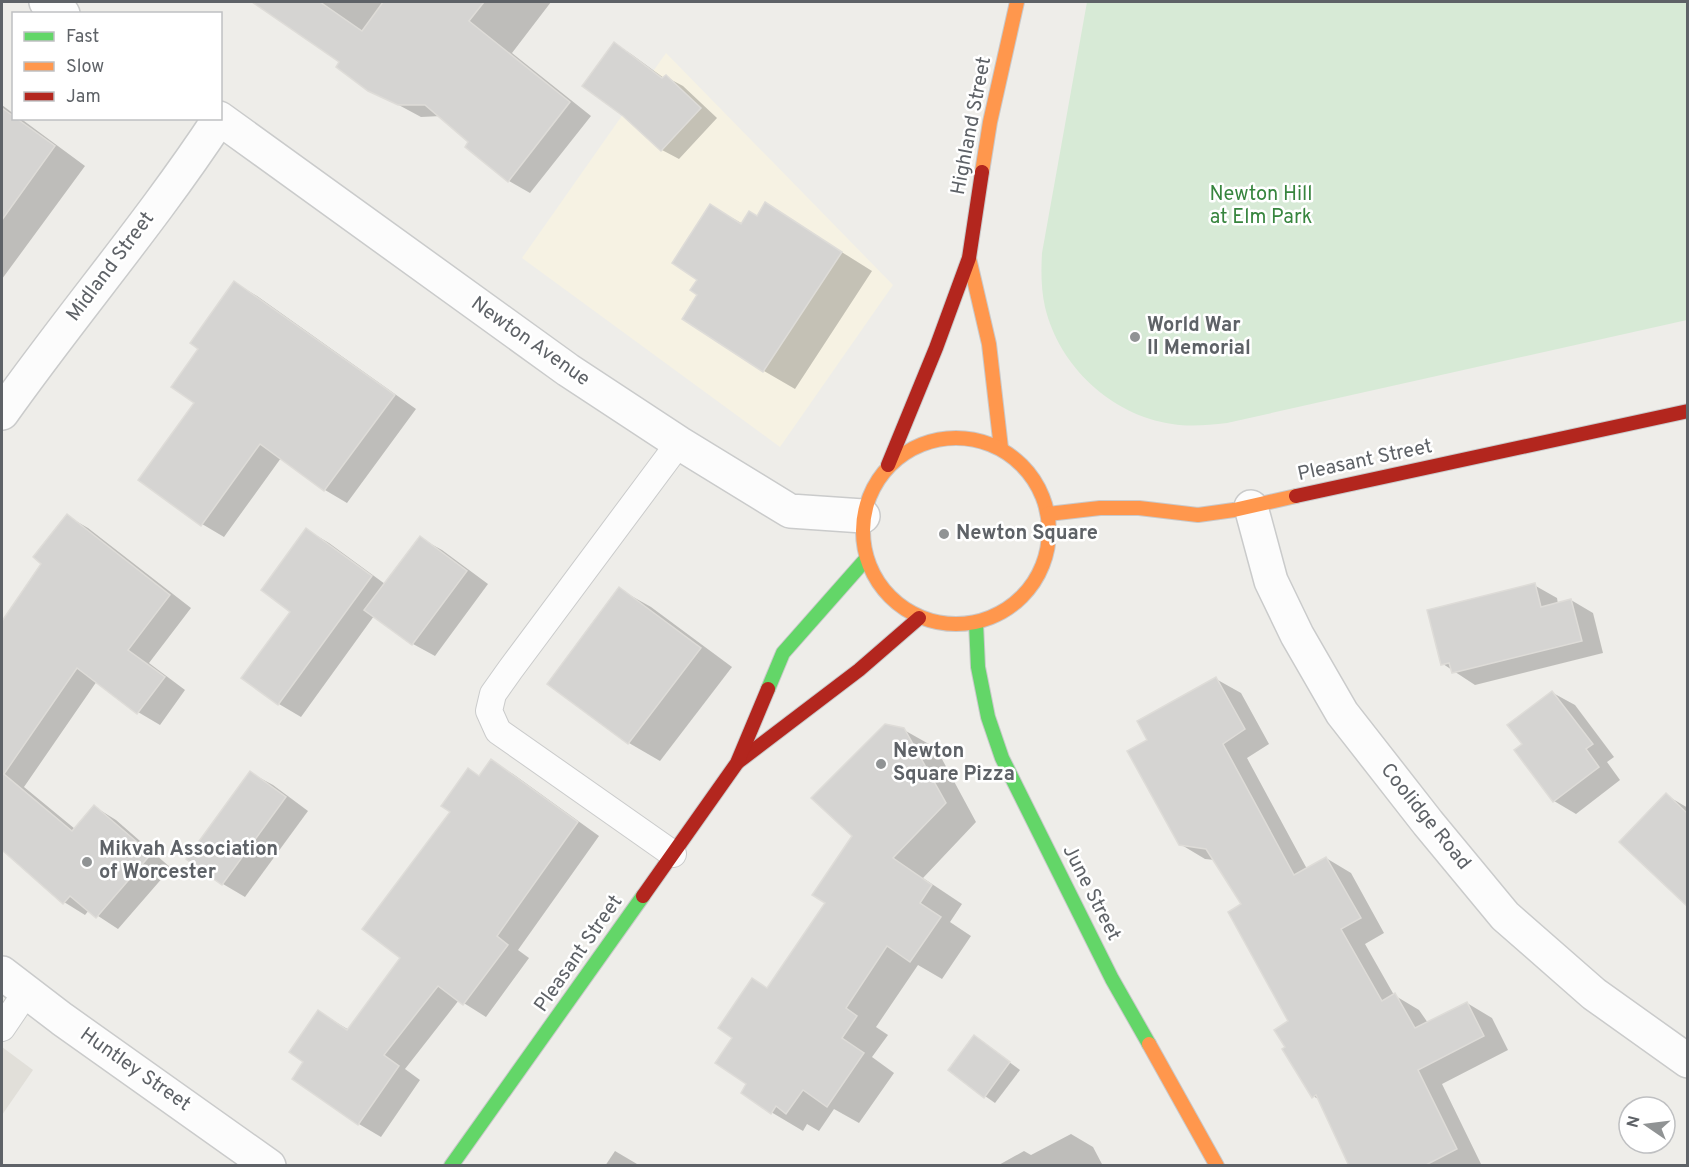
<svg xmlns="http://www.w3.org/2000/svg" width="1689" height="1167" font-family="Overpass,sans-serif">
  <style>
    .commercial { fill: #f6f2e3 }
    .education { fill: #e1dfd9 }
    .green { fill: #d7ead6 }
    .shadow { fill: #0003 }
    .building { fill: #d5d4d2; stroke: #dedcd8; stroke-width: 1.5 }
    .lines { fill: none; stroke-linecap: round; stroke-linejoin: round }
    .lane-casing { stroke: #cacbcb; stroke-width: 28 }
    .street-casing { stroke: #cacbcb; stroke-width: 36 }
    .fast-casing { stroke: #c9c9ca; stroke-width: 16 }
    .slow-casing { stroke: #c9c9ca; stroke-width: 16 }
    .jam-casing { stroke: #c9c9ca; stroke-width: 16 }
    .lane { stroke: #fcfcfc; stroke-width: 26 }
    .street { stroke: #fcfcfc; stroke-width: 33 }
    .fast { stroke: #63d668; stroke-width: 14 }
    .slow { stroke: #ff974d; stroke-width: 14 }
    .jam { stroke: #b3261e; stroke-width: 14 }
    .poi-dot { fill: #909394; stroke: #fff; stroke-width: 2 }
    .labels { text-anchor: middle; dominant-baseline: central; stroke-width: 5; stroke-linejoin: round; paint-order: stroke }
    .street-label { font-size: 20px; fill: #5e6267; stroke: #fff }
    .park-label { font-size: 20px; fill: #37853e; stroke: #fff }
    .poi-label { font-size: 20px; font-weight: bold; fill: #5e6267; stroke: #fff; text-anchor: start }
  </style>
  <rect width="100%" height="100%" fill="#eeede9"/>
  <polygon class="commercial" points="666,53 893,285 780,447 522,258"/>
  <polygon class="education" points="2,1047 33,1070 2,1115"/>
  <path class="green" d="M1087,2h600v318l-460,103c-19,2 -36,4 -55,1 -61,-9 -113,-58 -127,-117 -4,-18 -4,-36 -3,-54z"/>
  <g class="shadow">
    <polygon points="255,2 551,2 512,53 591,116 530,193 509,181 470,141 441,116 421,117 369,89 341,62"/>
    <polygon points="615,44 631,54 664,78 666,77 683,86 717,118 679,159 662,150"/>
    <polygon points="2,105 14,114 14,118 20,118 85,166 2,279"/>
    <polygon points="765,204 872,271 795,389 764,371 684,319 699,294 699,279 711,206 743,224 757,217"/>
    <polygon points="235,283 257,296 416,409 347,503 325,490 281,458 224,537 202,524 197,403 200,348"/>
    <polygon points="67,516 88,528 191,608 149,663 185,690 160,725 138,712 97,681 24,787 75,829 95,807 116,820 171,868 118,929 89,910 85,915 64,902 16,860 2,851 2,622 43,563"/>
    <polygon points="307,530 329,543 385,584 420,538 442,550 488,584 435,656 413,644 374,616 301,717 279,704 243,678 292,611"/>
    <polygon points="1534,585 1557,598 1558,604 1571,600 1593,613 1603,653 1475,685 1443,664"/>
    <polygon points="619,589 651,607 732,667 660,761 629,743 549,684"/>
    <polygon points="1216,679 1241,693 1269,744 1247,758 1307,869 1326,858 1351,873 1384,933 1365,944 1394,995 1419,1010 1428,1023 1467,1003 1492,1018 1508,1050 1442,1084 1481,1164 1477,1166 1351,1166 1320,1100 1313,1096 1287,1048 1290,1022 1243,905 1215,860 1205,859 1180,844 1149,741"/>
    <polygon points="1553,693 1575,705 1614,757 1607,762 1620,780 1576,814 1554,801 1524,745"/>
    <polygon points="904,730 936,748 976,822 923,878 962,904 950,922 971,936 942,979 918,965 876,1027 888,1035 872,1057 894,1073 859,1123 834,1109 819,1131 807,1124 803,1131 771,1112 748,1083 768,989 827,903 854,836"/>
    <polygon points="491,761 513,774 599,836 518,950 529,958 486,1017 459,1000 405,1069 420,1080 381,1137 359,1124 294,1078 305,1062 319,1012 349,1030 402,957 452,812 469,770 480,777"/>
    <polygon points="251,773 273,785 308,811 245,897 223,884 188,858"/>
    <polygon points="1666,795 1688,808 1688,904"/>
    <polygon points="985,1044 1020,1070 995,1103 985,1096"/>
    <polygon points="1071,1134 1093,1147 1103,1166 997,1166 1024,1151 1031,1155"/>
    <polygon points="615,1151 637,1164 639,1166 605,1166"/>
  </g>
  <g class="building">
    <polygon points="252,2 320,2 362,31 383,2 484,2 469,21 570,102 508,182 465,147 468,142 425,105 398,105 368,91 336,67 339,62"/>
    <polygon points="614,42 662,78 666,75 701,108 661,151 623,116 582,86"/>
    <polygon points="2,108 55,146 2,220"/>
    <polygon points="765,202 842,252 763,372 682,319 697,295 690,290 697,280 672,263 710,204 741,224 749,211 757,216"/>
    <polygon points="234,281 395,395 324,491 260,444 201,526 138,480 194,403 171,387 198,349 190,343"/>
    <polygon points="67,514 170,595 128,650 165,677 137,714 77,668 4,774 72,831 94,805 151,854 96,918 70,896 63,904 2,850 2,621 41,564 33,557"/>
    <polygon points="306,528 372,576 278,705 241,678 290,612 261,590"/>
    <polygon points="420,536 467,571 412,645 364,610"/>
    <polygon points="1535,583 1541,607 1571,599 1582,641 1452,673 1449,663 1441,665 1427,610"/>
    <polygon points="619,587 701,648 628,744 547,684"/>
    <polygon points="1216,677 1245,729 1223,744 1294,875 1326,857 1361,918 1341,929 1382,1001 1395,993 1415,1028 1467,1002 1484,1036 1418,1070 1457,1149 1424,1166 1349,1166 1316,1095 1312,1098 1282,1049 1285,1047 1274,1030 1288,1021 1228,912 1241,904 1206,849 1179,845 1127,751 1147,740 1137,721"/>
    <polygon points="1552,691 1593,744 1586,749 1599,767 1553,802 1514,750 1522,744 1507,725"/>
    <polygon points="885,724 904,728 946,803 893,858 932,885 920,903 941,917 910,962 887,946 846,1008 857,1016 842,1038 864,1053 827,1107 803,1090 786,1114 776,1106 771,1114 741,1093 746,1084 715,1063 732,1038 718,1028 752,978 767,988 825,903 812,895 852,836 811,798"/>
    <polygon points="491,759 578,822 497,936 508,945 463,1005 438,986 384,1055 399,1066 358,1125 292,1079 303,1062 289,1052 318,1010 347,1030 400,958 362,929 450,812 441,806 468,768 479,776"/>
    <polygon points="250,771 286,797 222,885 186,859"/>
    <polygon points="1666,793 1688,814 1688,907 1619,842"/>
    <polygon points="974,1035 1010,1062 984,1098 948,1070"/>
  </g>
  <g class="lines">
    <defs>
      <g id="lane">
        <polyline points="673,854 498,731 489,711 493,694 510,670 679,443"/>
        <polyline points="2,1028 27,991"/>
      </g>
      <g id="street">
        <polyline points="46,2 63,14"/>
        <polyline points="219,118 568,370 679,443 790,511 863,516"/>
        <path d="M2,413c70,-99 150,-192 217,-294"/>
        <polyline points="1251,507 1271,581 1297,635 1342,713 1428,823 1505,916 1594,994 1688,1061"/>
        <polyline points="2,973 62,1019 269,1166"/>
      </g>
      <g id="fast">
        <polyline points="976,623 978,667 988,717 1002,758 1112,979 1149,1044"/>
        <polyline points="768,689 783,653 866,559"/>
        <polyline points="451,1166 643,896"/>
      </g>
      <g id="slow">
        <polyline points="982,172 990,122 1017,2"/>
        <polyline points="969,258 989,344 1001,448"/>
        <circle cx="956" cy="531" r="93"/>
        <polyline points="1048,514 1100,508 1139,508 1198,515 1234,510 1296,496"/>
        <polyline points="1149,1044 1217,1166"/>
      </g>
      <g id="jam">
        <polyline points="888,465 936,348 969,258 982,172"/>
        <polyline points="1296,496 1688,411"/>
        <polyline points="738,762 859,670 919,618"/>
        <polyline points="643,896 737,763 768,689"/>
      </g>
    </defs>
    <use href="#lane" class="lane-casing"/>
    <use href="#street" class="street-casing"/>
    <use href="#fast" class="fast-casing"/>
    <use href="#slow" class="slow-casing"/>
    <use href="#jam" class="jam-casing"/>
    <use href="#lane" class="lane"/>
    <use href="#street" class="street"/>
    <use href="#fast" class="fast"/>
    <use href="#slow" class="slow"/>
    <use href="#jam" class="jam"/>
  </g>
  <g class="poi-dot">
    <circle cx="1135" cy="337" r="6"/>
    <circle cx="944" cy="534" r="6"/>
    <circle cx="881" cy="764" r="6"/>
    <circle cx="87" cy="862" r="6"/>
  </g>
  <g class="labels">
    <g class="street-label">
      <text transform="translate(972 126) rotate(-79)">Highland Street</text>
      <text transform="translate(111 267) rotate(-53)">Midland Street</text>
      <text transform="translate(530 342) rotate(35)">Newton Avenue</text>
      <text transform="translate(1365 461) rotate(-12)">Pleasant Street</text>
      <text transform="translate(1425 817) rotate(51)">Coolidge Road</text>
      <text transform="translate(1091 893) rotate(63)">June Street</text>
      <text transform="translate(579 954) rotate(-55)">Pleasant Street</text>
      <text transform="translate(135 1070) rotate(35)">Huntley Street</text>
    </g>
    <g class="park-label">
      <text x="1261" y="195">Newton Hill<tspan x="1261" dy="23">at Elm Park</tspan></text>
    </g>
    <g class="poi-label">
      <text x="1147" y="326">World War<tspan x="1147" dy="23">II Memorial</tspan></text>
      <text x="956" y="534">Newton Square</text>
      <text x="893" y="752">Newton<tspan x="893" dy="23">Square Pizza</tspan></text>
      <text x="99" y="850">Mikvah Association<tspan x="99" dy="23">of Worcester</tspan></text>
    </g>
  </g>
  <rect width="1689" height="1167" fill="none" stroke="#5e6267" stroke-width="6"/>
  <rect x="12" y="12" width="210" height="108" fill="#ffffff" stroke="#bfc0c2" stroke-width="1.5"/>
  <rect x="24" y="32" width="30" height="9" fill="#63d668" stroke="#bfc0c2" stroke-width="1.5"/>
  <text x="66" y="42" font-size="18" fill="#5e6267">Fast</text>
  <rect x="24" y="62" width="30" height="9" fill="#ff974d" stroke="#bfc0c2" stroke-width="1.5"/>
  <text x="66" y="72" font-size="18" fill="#5e6267">Slow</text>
  <rect x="24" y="92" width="30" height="9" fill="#b3261e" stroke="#bfc0c2" stroke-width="1.5"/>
  <text x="66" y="102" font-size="18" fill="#5e6267">Jam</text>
  <g transform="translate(1647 1125) rotate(284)"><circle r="28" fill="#ffffff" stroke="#bfc0c2" stroke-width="1.5"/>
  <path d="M0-4.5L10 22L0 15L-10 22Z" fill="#909394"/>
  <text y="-9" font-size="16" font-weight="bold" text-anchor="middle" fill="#5e6267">N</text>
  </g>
</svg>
